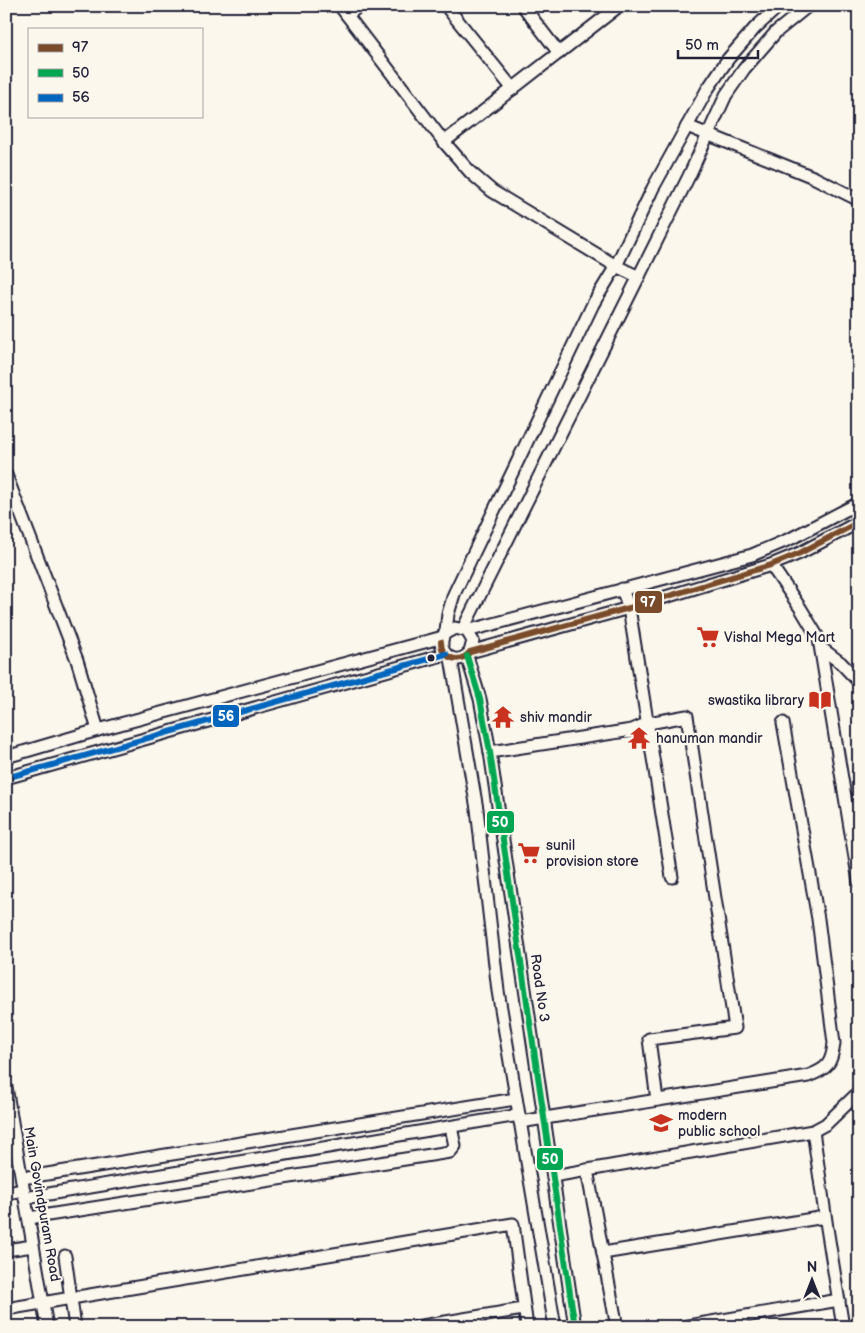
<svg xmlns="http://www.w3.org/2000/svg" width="865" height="1333" font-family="'Balsamiq Sans',sans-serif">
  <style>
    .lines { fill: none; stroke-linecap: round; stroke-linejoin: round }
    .minor-casing { stroke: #22223b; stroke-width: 15 }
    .minor { stroke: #fbf7ec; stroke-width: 11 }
    .bus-1-casing { stroke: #fbf7ec; stroke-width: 10 }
    .bus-2-casing { stroke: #fbf7ec; stroke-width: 10 }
    .bus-3-casing { stroke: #fbf7ec; stroke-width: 10 }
    .bus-1 { stroke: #7a4b2a; stroke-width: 6 }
    .bus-2 { stroke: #00a651; stroke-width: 6 }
    .bus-3 { stroke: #0065bd; stroke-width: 6 }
    .bus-dot { fill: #22223b; stroke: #fbf7ec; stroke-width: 2 }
    .labels { text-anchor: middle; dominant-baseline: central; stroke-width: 4.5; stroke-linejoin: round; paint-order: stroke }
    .poi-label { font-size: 14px; fill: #22223b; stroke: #fbf7ec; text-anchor: start }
    .street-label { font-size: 14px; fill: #22223b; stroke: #fbf7ec }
    .line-badge { stroke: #fbf7ec; stroke-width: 2 }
    .badge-label { font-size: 14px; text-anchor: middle; font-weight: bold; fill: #fff }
  </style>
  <rect width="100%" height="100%" fill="#fbf7ec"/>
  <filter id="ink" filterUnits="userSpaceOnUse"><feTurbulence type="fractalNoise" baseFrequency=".02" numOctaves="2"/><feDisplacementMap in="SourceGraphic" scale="10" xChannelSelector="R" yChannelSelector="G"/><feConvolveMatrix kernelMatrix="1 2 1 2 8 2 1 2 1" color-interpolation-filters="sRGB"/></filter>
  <g filter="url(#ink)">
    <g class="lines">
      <defs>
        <g id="minor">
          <polyline points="340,6 444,142 471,173 492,191 616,266 639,277"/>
          <polyline points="446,6 513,89"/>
          <polyline points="523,6 559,53"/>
          <polyline points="347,15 359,6"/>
          <polyline points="687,126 813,177 859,200"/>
          <polyline points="444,142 619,6"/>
          <polyline points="6,475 77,660 98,730"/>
          <polyline points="771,565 801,609 819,639 859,882"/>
          <polyline points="622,589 629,608 672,877"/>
          <polyline points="463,629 689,176 726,95 744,69 776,32 808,6"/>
          <polyline points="446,631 448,614 454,594 593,304 616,266 653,188 707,90 728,59 755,28 779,6"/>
          <polyline points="467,631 752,555 792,538 859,503"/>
          <polyline points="821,648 841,663 859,682"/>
          <path d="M470,652l3,-11 -6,-10 -12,-3 -11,6c-9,19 12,35 26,18l159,-44 142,-43 29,-12 59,-31"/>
          <polyline points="467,656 480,699 490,752 575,1327"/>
          <polyline points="451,658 477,809 498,991 555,1327"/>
          <polyline points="490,752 632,730 648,723 687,716 735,1028 649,1039 657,1100"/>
          <polyline points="6,757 98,730 443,637"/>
          <polyline points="6,778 446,654"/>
          <polyline points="6,1087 47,1327"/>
          <path d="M520,1122l288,-46c19,-7 24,-12 26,-33l-16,-124 -35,-196"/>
          <polyline points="813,1131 827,1228 843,1327"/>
          <polyline points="587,1170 617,1327"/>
          <polyline points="553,1176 813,1131 826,1124 859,1092"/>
          <polyline points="22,1178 516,1099"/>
          <polyline points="6,1193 24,1190"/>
          <polyline points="25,1198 519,1115"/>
          <polyline points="29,1218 450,1152 455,1146 451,1127"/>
          <polyline points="6,1250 33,1246"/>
          <polyline points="603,1253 825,1217"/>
          <polyline points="65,1256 75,1327"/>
          <polyline points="6,1309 513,1224 527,1327"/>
          <polyline points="416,1327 523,1309"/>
          <polyline points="682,1327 839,1300"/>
        </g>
      </defs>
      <use href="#minor" class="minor-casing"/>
      <use href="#minor" class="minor"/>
      <defs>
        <path id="bus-1" d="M441,642c0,16 18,23 29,10l159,-44 142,-43 29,-12 59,-31"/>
        <polyline id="bus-2" points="467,656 480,699 490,752 575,1327"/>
        <polyline id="bus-3" points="6,778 446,654"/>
      </defs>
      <use href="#bus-1" class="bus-1-casing"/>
      <use href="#bus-2" class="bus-2-casing"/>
      <use href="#bus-3" class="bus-3-casing"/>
      <use href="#bus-1" class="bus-1"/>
      <use href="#bus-2" class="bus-2"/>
      <use href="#bus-3" class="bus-3"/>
    </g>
  </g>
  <defs>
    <symbol id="supermarket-bare" viewBox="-9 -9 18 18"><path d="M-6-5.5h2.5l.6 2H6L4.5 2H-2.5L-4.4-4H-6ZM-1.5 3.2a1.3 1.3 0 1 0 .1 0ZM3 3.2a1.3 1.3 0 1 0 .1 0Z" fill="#c8321e" stroke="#fbf7ec" stroke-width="2.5" paint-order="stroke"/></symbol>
    <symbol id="library-bare" viewBox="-9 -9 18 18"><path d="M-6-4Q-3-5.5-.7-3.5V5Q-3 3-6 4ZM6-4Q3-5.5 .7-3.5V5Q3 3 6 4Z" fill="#c8321e" stroke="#fbf7ec" stroke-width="2.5" paint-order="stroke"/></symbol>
    <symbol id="temple-bare" viewBox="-9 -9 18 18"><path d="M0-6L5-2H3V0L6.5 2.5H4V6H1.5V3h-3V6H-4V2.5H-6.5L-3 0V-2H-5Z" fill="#c8321e" stroke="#fbf7ec" stroke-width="2.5" paint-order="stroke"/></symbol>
    <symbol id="school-bare" viewBox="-9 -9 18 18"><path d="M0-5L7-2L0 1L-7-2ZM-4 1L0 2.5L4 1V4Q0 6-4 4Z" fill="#c8321e" stroke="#fbf7ec" stroke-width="2.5" paint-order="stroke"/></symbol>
  </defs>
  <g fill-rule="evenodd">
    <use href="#supermarket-bare" x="692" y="621" width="32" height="32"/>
    <use href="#library-bare" x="804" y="684" width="32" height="32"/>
    <use href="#temple-bare" x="487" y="701" width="32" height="32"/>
    <use href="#temple-bare" x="623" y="722" width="32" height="32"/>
    <use href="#supermarket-bare" x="513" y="837" width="32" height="32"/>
    <use href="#school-bare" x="645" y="1107" width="32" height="32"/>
  </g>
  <circle class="bus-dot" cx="431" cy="658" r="4.5"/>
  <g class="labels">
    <g class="poi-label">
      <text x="724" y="637">Vishal Mega Mart</text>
      <text x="804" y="700" text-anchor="end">swastika library</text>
      <text x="520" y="717">shiv mandir</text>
      <text x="656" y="738">hanuman mandir</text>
      <text x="546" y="845">sunil<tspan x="546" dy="16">provision store</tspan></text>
      <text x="678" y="1115">modern<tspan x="678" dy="16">public school</tspan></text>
    </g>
    <g class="street-label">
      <text transform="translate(540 988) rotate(82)">Road No 3</text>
      <text transform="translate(42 1204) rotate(80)">Main Govindpuram Road</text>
    </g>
  </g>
  <g class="line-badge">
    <rect x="634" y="590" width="29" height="24" rx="5" fill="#7a4b2a"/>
    <rect x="212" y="704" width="28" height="24" rx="5" fill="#0065bd"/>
    <rect x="486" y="810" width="29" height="24" rx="5" fill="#00a651"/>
    <rect x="536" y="1147" width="28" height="24" rx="5" fill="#00a651"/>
  </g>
  <g class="badge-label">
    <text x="648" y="607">97</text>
    <text x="226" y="721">56</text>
    <text x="500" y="827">50</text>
    <text x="550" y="1164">50</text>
  </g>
  <rect width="865" height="1333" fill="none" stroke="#fbf7ec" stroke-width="25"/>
  <rect x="12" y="12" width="840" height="1308" fill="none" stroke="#22223b" stroke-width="2" filter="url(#ink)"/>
  <rect x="28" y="28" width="175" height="90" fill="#fbf7ec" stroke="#a4a2a5"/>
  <rect x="38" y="44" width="25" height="8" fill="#7a4b2a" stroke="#a4a2a5"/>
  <text x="72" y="52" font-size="15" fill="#22223b">97</text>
  <rect x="38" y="69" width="25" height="8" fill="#00a651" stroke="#a4a2a5"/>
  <text x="72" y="78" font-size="15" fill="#22223b">50</text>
  <rect x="38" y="94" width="25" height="8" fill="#0065bd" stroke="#a4a2a5"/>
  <text x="72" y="102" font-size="15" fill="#22223b">56</text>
  <g transform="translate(812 1280)" stroke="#fbf7ec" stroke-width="4" paint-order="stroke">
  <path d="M0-4L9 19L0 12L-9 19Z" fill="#22223b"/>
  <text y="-8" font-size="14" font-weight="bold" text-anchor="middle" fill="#22223b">N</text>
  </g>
  <path d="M678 50v8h80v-8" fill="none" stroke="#22223b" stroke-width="2.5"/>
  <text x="685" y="50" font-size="15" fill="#22223b" stroke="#fbf7ec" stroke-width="4" paint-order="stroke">50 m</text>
</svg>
